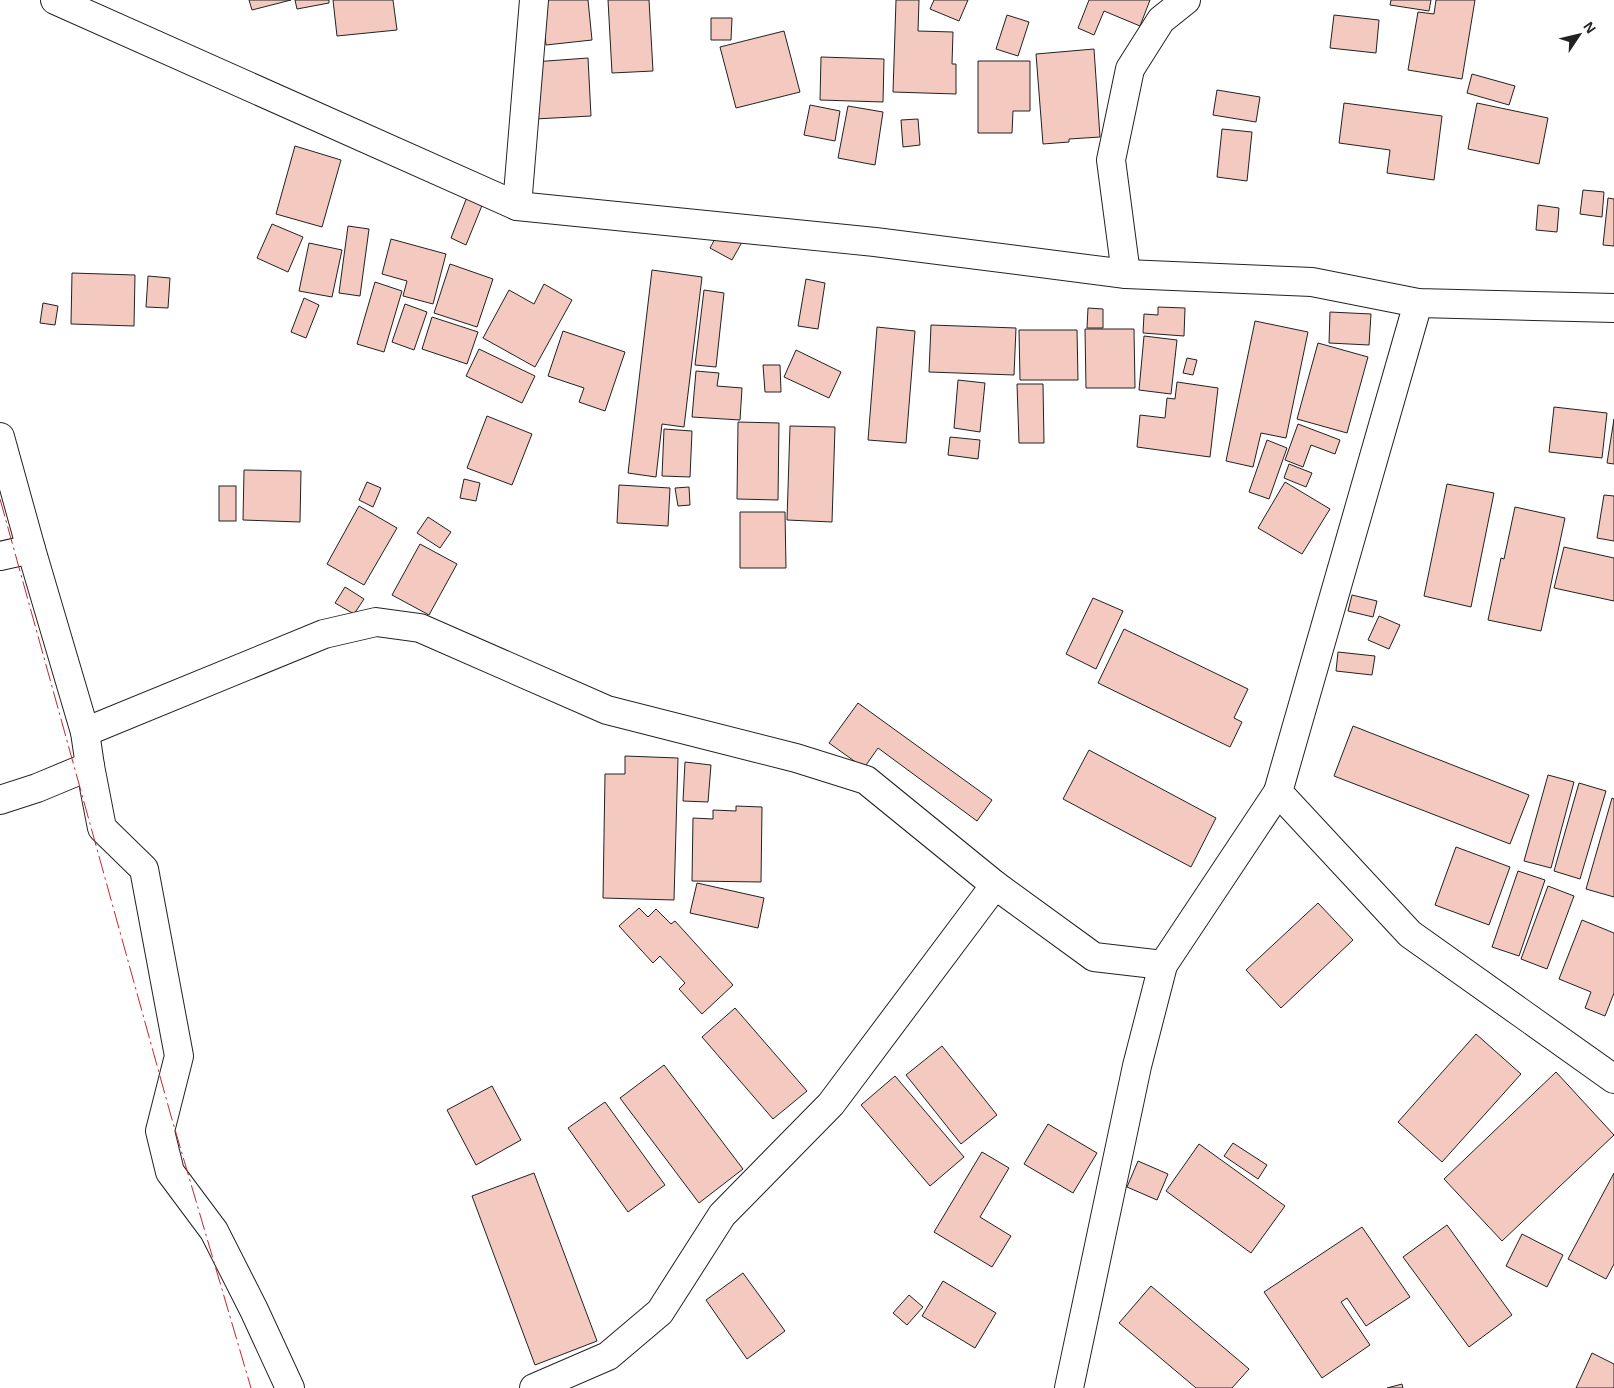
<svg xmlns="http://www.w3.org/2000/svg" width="1614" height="1388" font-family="Helvetica,sans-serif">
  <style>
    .building { fill: #f3c9c0; stroke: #222 }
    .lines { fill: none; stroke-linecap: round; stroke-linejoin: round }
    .minor-casing { stroke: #222; stroke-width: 30 }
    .tertiary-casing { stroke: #222; stroke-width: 30 }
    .minor { stroke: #fff; stroke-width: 28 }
    .tertiary { stroke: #fff; stroke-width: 28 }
    .power { stroke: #c62828; stroke-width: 1; stroke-dasharray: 18 4 2.5 4; stroke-linecap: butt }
  </style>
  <rect width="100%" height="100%" fill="#fff"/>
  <g class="building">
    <polygon points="249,0 291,0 252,10"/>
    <polygon points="295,0 329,0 329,3 297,9"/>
    <polygon points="333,0 393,0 397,30 337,36"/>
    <polygon points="541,0 588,0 592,40 546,45"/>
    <polygon points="608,0 649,0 653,71 612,73"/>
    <polygon points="896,0 919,0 918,31 953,32 952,64 956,64 956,94 893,92"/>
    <polygon points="934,0 968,0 959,21 930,9"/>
    <polygon points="1089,0 1150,0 1140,26 1104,11 1094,35 1078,28"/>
    <polygon points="1391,0 1431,0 1429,11 1390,5"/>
    <polygon points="1436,0 1475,0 1462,79 1408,70 1418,12 1434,14"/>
    <polygon points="1007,15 1029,22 1018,56 996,49"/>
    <polygon points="1334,15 1379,20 1376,53 1330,48"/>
    <polygon points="711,18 732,18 731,40 711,40"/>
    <polygon points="784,31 800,92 736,108 720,47"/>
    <polygon points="1094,49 1100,137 1069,139 1069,142 1043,144 1036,54"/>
    <polygon points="821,57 884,59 883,102 820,100"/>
    <polygon points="588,58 591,116 535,119 533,62"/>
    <polygon points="978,61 1030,61 1030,111 1013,111 1012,133 978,133"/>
    <polygon points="1472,74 1515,86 1509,105 1467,93"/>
    <polygon points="1217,90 1260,97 1256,122 1213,115"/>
    <polygon points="1344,103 1442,116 1434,180 1387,173 1390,150 1339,143"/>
    <polygon points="1477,103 1548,118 1539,164 1468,149"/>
    <polygon points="810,105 840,111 835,141 804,135"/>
    <polygon points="848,106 883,112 875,165 838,158"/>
    <polygon points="918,119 920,145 903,147 901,120"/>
    <polygon points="1222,129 1252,132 1247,181 1217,177"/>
    <polygon points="295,146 341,160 322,227 276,214"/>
    <polygon points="1583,190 1604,192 1602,217 1580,214"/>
    <polygon points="467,197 483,203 466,245 451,238"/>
    <polygon points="1608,198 1614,199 1614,246 1603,245"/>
    <polygon points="1538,205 1559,208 1557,232 1536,230"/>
    <polygon points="724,222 746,235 732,260 710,248"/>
    <polygon points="272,224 303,237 288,272 257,258"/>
    <polygon points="348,226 369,229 360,296 339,293"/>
    <polygon points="391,239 446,254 433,304 403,296 407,281 382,274"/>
    <polygon points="309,243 342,250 332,297 299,291"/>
    <polygon points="450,264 493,279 477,327 434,313"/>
    <polygon points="652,270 702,277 684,427 662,424 656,477 628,473"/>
    <polygon points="72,273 135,275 134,326 71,324"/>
    <polygon points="148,276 170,278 168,308 146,307"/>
    <polygon points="806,279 825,283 818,329 798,326"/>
    <polygon points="375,282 402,291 384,352 357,344"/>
    <polygon points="544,284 572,300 535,367 483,338 509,290 534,304"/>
    <polygon points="704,290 724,293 716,367 695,365"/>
    <polygon points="304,298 319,305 306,338 291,332"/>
    <polygon points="43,303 58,306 55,325 40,323"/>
    <polygon points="405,304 427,312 414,350 392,342"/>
    <polygon points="1158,307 1185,308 1184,336 1143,333 1144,314 1158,315"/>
    <polygon points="1088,308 1103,309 1103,328 1087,328"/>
    <polygon points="1330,312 1371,314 1369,345 1329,343"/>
    <polygon points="432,317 478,332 467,364 422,349"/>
    <polygon points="1255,321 1308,332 1286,438 1261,433 1253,467 1226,461"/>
    <polygon points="931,325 1016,328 1014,375 929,372"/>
    <polygon points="877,327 915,331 906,443 868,440"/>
    <polygon points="1085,329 1134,329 1135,388 1086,388"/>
    <polygon points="1019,330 1077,330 1078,380 1020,380"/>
    <polygon points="563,331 625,352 605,411 579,402 584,388 548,376"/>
    <polygon points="1144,336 1177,340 1171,394 1139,390"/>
    <polygon points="1318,343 1368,357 1347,433 1297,419"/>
    <polygon points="479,349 535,376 522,403 466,376"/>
    <polygon points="796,350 841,372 829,398 784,377"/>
    <polygon points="1187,358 1197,360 1193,375 1183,373"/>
    <polygon points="763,365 780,365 781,392 765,392"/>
    <polygon points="696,371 719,373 717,386 742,388 740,420 692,417"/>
    <polygon points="958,380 985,383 980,432 954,428"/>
    <polygon points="1177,382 1218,388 1210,457 1137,447 1140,415 1165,418 1167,398 1175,399"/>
    <polygon points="1017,384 1043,384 1044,443 1019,443"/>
    <polygon points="1554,407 1607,413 1602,458 1549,452"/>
    <polygon points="487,416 532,434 512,485 467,468"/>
    <polygon points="1614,419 1614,464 1607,463"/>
    <polygon points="738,422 779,423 778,500 737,499"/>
    <polygon points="1298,424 1340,440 1335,454 1311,445 1303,467 1285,460"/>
    <polygon points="790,426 835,427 832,522 787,520"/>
    <polygon points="664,429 692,431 690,477 662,476"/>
    <polygon points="950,437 980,440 978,459 948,455"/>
    <polygon points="1267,440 1287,448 1269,499 1249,492"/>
    <polygon points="1289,464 1312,473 1306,487 1284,478"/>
    <polygon points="244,470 301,471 300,522 243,520"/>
    <polygon points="464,479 480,483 476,501 460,498"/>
    <polygon points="367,482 381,488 373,507 359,500"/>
    <polygon points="1285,482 1330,509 1302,554 1258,528"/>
    <polygon points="1447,484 1494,493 1471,607 1424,596"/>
    <polygon points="619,485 670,488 668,526 617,523"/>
    <rect x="219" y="486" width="17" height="35"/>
    <polygon points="689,487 690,505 678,506 675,488"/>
    <polygon points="1604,495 1614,496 1614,541 1597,538"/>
    <polygon points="359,506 397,528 364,585 327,564"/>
    <polygon points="1515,507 1565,518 1541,631 1488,620 1501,558 1504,559"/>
    <polygon points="740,512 785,512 786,568 740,568"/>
    <polygon points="428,517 451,532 440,548 417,533"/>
    <polygon points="420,544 457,564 429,615 392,595"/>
    <polygon points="1564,547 1614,558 1614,601 1554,588"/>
    <polygon points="345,587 364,599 354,614 335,603"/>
    <polygon points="1352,595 1377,601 1373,617 1348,611"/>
    <polygon points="1093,598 1123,611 1096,669 1066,654"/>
    <polygon points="1379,616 1400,625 1389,649 1368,640"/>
    <polygon points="1124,629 1248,689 1234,718 1242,722 1230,747 1098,683"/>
    <polygon points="1338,652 1375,656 1372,675 1336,671"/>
    <polygon points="858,703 992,800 977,821 878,748 864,768 829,743"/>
    <polygon points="1353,726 1529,795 1510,844 1334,776"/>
    <polygon points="1089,750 1216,818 1191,867 1063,799"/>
    <polygon points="625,756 678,758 674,900 603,898 605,774 625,774"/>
    <polygon points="685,762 711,765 708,802 683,801"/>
    <polygon points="1548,775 1574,782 1551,868 1524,861"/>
    <polygon points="1579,783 1606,791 1580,879 1554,871"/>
    <polygon points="1612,798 1614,799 1614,897 1586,889"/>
    <polygon points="736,806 762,807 761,882 692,881 693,818 713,819 713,810 736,811"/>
    <polygon points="1456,847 1510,867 1489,925 1435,905"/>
    <polygon points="1518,871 1545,880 1519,956 1492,947"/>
    <polygon points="697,883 764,898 758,928 690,913"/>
    <polygon points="1548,886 1574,896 1547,969 1521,959"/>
    <polygon points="1318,903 1353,940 1281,1008 1246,970"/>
    <polygon points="639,908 648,917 656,909 671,924 675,921 733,985 702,1014 679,989 685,983 660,956 653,963 619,926"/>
    <polygon points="1582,920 1614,933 1614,993 1605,1016 1585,1008 1591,992 1559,979"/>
    <polygon points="735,1008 807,1091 773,1119 702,1037"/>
    <polygon points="1476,1034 1521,1074 1442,1162 1398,1122"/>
    <polygon points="942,1046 997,1115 961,1144 906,1075"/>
    <polygon points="664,1065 743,1169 699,1203 620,1098"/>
    <polygon points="1556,1072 1614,1135 1502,1241 1444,1179"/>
    <polygon points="895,1076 964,1157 930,1186 861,1105"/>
    <polygon points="492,1086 521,1140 476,1165 447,1110"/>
    <polygon points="605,1102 665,1185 628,1212 568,1128"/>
    <polygon points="1048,1124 1097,1153 1073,1193 1024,1164"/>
    <polygon points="1233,1143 1267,1165 1258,1179 1224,1156"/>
    <polygon points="1199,1144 1285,1206 1251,1253 1166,1191"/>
    <polygon points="982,1152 1009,1168 980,1217 1011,1236 992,1267 934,1232"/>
    <polygon points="1138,1161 1168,1174 1157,1200 1127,1187"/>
    <polygon points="534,1173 597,1341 535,1365 472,1196"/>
    <polygon points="1614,1173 1614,1264 1606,1279 1568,1259"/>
    <polygon points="1447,1225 1512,1315 1469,1347 1403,1257"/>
    <polygon points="1362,1227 1410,1297 1366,1326 1347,1298 1341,1302 1370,1345 1322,1378 1264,1292"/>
    <polygon points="1522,1234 1563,1255 1547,1287 1506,1266"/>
    <polygon points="743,1273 785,1331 747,1359 706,1300"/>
    <polygon points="943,1281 996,1313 975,1348 922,1316"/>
    <polygon points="1151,1286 1249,1369 1232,1388 1196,1388 1119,1323"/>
    <polygon points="909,1295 923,1307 907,1325 893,1313"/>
    <polygon points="1592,1353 1614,1364 1614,1388 1576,1388"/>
    <polygon points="1402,1384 1403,1388 1387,1388"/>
  </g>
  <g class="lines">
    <defs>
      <g id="minor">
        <polyline points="517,206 534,0"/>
        <polyline points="1126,274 1111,160 1130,69 1161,20 1186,0"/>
        <polyline points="1418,303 1278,792 1410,934 1614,1079"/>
        <polyline points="0,437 31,549 85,732 90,766 37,788 0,800"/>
        <polyline points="0,556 31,549"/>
        <polyline points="85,732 324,634 376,622 420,628 607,710 796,758 866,780 995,885 1094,957 1163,965"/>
        <polyline points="90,766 102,828 144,869 179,1056 160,1131 170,1172 214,1231 254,1310 290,1388"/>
        <polyline points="534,1388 608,1356 660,1312 722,1215 831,1104 995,885"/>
        <polyline points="1069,1388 1137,1066 1163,965 1278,792"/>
      </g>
      <polyline id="tertiary" points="55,0 517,206 875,242 1126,274 1312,282 1418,303 1614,308"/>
    </defs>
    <use href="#minor" class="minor-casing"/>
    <use href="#tertiary" class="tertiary-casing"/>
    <use href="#minor" class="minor"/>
    <use href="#tertiary" class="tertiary"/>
    <polyline class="power" points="0,499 171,1116 251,1388"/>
  </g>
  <g transform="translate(1579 35) rotate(55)" stroke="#ffffff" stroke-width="4" paint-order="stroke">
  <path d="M0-4L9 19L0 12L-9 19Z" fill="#222222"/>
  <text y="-8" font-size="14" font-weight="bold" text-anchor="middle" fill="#222222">N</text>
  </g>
</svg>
